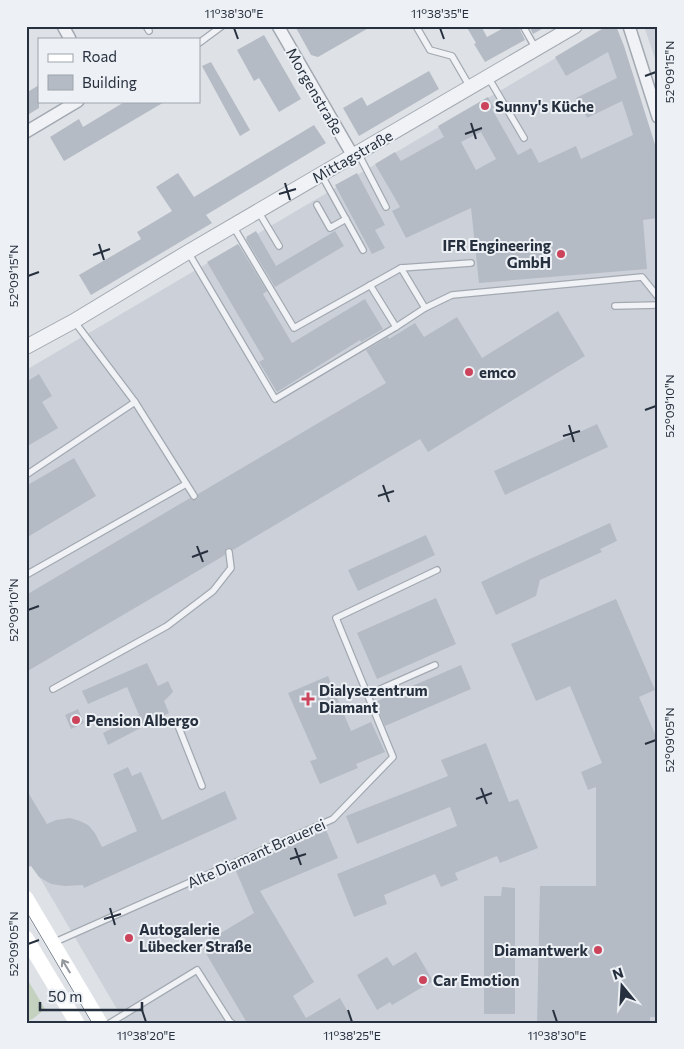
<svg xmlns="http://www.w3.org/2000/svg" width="684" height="1049" font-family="Commissioner,sans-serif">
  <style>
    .built { fill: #ccd1d9 }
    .green { fill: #c4d1bf }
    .building { fill: #b5bbc4; fill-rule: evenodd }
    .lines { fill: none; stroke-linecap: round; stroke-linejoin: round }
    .service-casing { stroke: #a3a9b1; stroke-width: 8 }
    .minor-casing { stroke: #a3a9b1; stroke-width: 14 }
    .tertiary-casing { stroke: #a3a9b1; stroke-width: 16 }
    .service { stroke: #f0f2f6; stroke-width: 5.5 }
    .minor { stroke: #f0f2f6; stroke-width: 11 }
    .tertiary { stroke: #f0f2f6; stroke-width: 14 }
    .secondary { stroke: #fff; stroke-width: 15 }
    .tram { stroke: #788290; stroke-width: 1 }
    .oneway { stroke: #93989e }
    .ticks { fill: none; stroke: #27303e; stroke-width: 2 }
    .poi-dot { fill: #cb445b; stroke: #edf1f5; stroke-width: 2 }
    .labels { text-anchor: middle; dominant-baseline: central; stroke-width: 4; stroke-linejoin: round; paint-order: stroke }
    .street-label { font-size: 15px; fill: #27303e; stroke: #edf1f5 }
    .poi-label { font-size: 15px; font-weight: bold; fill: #27303e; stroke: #edf1f5; text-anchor: start }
    .neatline { fill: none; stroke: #27303e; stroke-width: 2 }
    .ticks-label { font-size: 12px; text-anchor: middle; fill: #27303e }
  </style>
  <rect width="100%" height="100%" fill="#dee2e7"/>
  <g class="built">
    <polygon points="610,26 658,161 658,1023 125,1023 26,854 26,370"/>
    <polygon points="644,26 658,26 658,68"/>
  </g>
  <polygon class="green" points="26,977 45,1009 34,1018 26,1022"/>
  <g class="building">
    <polygon points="295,26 372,26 318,57 311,55"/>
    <polygon points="466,26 481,26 487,37 507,26 518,26 525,40 485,62 474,44 476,43"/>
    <polygon points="529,26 547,26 533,34"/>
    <path d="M607,26h9l8,20 34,108v64l-15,2 4,49 -168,14 -8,-75 -65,30 -14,-27 8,-4 -25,-43 20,-12 6,9 43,-24 -6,-11 50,-29 6,11 -2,1 26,46 13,-7 8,15 37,-17 5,13 52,-24 -11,-34 -35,17 -11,-20 41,-20 -9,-26 -42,24 -11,-19zM481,132l15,27 -20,11 -15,-28z"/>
    <polygon points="264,35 301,99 279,112 259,78 254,81 237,50"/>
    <polygon points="211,62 250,130 240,136 202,66"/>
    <polygon points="429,71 439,89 359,136 343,108 362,97 367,106"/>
    <polygon points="39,85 39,108 26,116 26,93"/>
    <polygon points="126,101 166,101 64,161 50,137 79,119 83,127"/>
    <polygon points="314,125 326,143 206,215 212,223 91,295 79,275 141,239 137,232 172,211 156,187 178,173 194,197"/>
    <polygon points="357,173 385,225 375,230 385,248 372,254 335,185"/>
    <polygon points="256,231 276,266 335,231 344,246 275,287 246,239 247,238 246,237"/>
    <polygon points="238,244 267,291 263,294 292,343 365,299 383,329 361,342 360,340 277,392 259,362 264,359 207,262"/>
    <polygon points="558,311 585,356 428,452 420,439 233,550 230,548 227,548 225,551 225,555 26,672 26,595 190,498 192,500 196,500 198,498 198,494 386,383 366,350 388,337 389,339 415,323 424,337 457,317 482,358"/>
    <polygon points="39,374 52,396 42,402 58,428 26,447 26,382"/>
    <polygon points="597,424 608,447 505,495 494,471"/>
    <polygon points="74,458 96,496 26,538 26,486"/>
    <polygon points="610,523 617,541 600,549 602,552 540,580 536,596 496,615 481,582 532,558"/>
    <polygon points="426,535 435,555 358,591 348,570"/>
    <polygon points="436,598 456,644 377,679 357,633"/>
    <polygon points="616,599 655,690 639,697 658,741 658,1017 650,1017 650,1023 537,1023 540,886 596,886 596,787 588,790 581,772 602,763 570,686 536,701 511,644"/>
    <polygon points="147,663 158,686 168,681 173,692 164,701 169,713 108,745 103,733 139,715 127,687 88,704 82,691"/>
    <polygon points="461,665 471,689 385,726 375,702"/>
    <polygon points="328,676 351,731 371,722 385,752 356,764 358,768 320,784 310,761 317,759 288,693"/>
    <polygon points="78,709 84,723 71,729 65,715"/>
    <polygon points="486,743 509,802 518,799 538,848 500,863 497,856 455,873 458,880 441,887 435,874 384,895 387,904 354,917 337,874 457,826 450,807 357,844 346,816 448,776 441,760"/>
    <polygon points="128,767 132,776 141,772 162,820 225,791 237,819 84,888 83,885 65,886 51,884 39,877 31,866 26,868 26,789 47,824 56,820 70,818 80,821 88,825 95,833 102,847 137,831 113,774"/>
    <polygon points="326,830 338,858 260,891 314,982 293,996 306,1018 340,998 354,1023 247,1023 201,945 254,913 235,869"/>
    <polygon points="502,887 515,888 515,1014 484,1014 484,896 501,896"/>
    <polygon points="416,952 433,981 392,1005 390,1002 377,1010 357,975 387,957 393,966"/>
  </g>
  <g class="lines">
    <defs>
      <g id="service">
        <polyline points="146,26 149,31"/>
        <polyline points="416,26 430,50 452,56 470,87"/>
        <polyline points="523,26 536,49"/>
        <polyline points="199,43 222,26"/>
        <polyline points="488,77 524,138"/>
        <polyline points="358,153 386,207"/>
        <polyline points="321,174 363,250"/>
        <polyline points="317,205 330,228 346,219"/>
        <polyline points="258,211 279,246"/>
        <polyline points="233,226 294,328 401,268 471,263"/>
        <polyline points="188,252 275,399 396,327 425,308 452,295 642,277 658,297"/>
        <polyline points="401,268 425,308"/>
        <polyline points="370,285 396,327"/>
        <polyline points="615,306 658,305"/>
        <polyline points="135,402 194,496"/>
        <polyline points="26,475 135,402 74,321"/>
        <polyline points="26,575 186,484"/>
        <polyline points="53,689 167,626 213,591 231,568 229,552"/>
        <polyline points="367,695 435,665"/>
        <polyline points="179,728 202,786"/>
        <polyline points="55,942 333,819 393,757 336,618 437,570"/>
        <polyline points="110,1023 197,970 230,1022 232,1023"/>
      </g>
      <g id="minor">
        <polyline points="63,26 70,39"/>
        <polyline points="278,26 353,156"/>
        <polyline points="629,26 658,117"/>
        <polyline points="26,132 78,101"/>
      </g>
      <polyline id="tertiary" points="26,347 74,321 188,252 575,26"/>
    </defs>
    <use href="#service" class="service-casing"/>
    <use href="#minor" class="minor-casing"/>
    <use href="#tertiary" class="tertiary-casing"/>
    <use href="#service" class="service"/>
    <use href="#minor" class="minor"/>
    <use href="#tertiary" class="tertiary"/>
    <g class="secondary">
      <polyline points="26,898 100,1023"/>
      <polyline points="26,938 77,1023"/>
    </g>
    <polyline class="tram" points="26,911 92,1023"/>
  </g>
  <defs><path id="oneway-shaft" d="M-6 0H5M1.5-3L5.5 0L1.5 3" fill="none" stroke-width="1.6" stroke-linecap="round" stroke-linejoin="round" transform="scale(1.25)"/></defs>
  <use class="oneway" href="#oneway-shaft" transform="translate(66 966) rotate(-121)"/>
  <path class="ticks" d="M234,28l4,11M440,28l4,11M645,76l11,-4M471,123l5,16M465,134l17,-6M285,183l5,17M279,194l17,-5M99,244l5,16M93,255l17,-6M28,276l11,-4M645,410l11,-4M569,425l5,17M563,436l17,-5M383,485l6,17M378,496l16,-5M197,546l6,16M192,557l16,-6M28,610l11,-4M645,744l11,-4M481,788l6,16M476,799l16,-6M295,848l6,17M290,859l16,-5M110,908l5,17M104,919l17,-5M28,944l11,-4M142,1010l4,12M348,1010l4,12M553,1010l4,12"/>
  <g class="poi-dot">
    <circle cx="485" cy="106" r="5"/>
    <circle cx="561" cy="254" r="5"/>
    <circle cx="469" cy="372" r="5"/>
    <path d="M305.5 691.5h5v5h5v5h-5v5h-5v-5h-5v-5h5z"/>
    <circle cx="76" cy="720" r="5"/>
    <circle cx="129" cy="938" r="5"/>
    <circle cx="598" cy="950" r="5"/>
    <circle cx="423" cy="980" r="5"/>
  </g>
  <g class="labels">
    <g class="street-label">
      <text transform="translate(315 91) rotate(60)">Morgenstraße</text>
      <text transform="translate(352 156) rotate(-30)">Mittagstraße</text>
      <text transform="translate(256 853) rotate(-24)">Alte Diamant Brauerei</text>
    </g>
    <g class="poi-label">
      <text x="495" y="106">Sunny's Küche</text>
      <text x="551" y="245" text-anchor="end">IFR Engineering<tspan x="551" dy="17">GmbH</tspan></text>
      <text x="479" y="372">emco</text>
      <text x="319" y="690">Dialysezentrum<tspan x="319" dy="17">Diamant</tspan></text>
      <text x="86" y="720">Pension Albergo</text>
      <text x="139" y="929">Autogalerie<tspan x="139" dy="17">Lübecker Straße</tspan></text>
      <text x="588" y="950" text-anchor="end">Diamantwerk</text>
      <text x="433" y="980">Car Emotion</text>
    </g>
  </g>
  <rect width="684" height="1049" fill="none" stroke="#edf1f5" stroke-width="55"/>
  <rect x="38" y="38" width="162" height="65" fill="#edf1f5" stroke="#9ea4ac"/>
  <rect x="48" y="54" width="25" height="8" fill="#ffffff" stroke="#9ea4ac"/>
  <text x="82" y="62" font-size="15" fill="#27303e">Road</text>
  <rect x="48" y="75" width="25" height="15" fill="#b5bbc4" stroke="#9ea4ac"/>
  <text x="82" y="88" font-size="15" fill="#27303e">Building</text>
  <g transform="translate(622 986) rotate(342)" stroke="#edf1f5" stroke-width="4" paint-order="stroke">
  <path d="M0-4L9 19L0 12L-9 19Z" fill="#27303e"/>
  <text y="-8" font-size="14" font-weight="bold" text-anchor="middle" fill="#27303e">N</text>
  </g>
  <path d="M40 1002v8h102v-8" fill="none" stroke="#27303e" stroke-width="2.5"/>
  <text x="48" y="1002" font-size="15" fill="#27303e" stroke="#edf1f5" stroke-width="4" paint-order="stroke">50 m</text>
  <rect x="28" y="28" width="628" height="994" class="neatline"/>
  <g class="ticks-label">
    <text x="234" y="18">11°38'30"E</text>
    <text x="440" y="18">11°38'35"E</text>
    <text transform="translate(670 72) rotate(-90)" y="4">52°09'15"N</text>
    <text transform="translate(14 276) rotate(-90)" y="4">52°09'15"N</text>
    <text transform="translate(670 406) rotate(-90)" y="4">52°09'10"N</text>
    <text transform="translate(14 610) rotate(-90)" y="4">52°09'10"N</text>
    <text transform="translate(670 740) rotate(-90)" y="4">52°09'05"N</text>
    <text transform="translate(14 944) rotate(-90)" y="4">52°09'05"N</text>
    <text x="146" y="1040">11°38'20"E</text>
    <text x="352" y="1040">11°38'25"E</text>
    <text x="557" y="1040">11°38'30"E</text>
  </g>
</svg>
